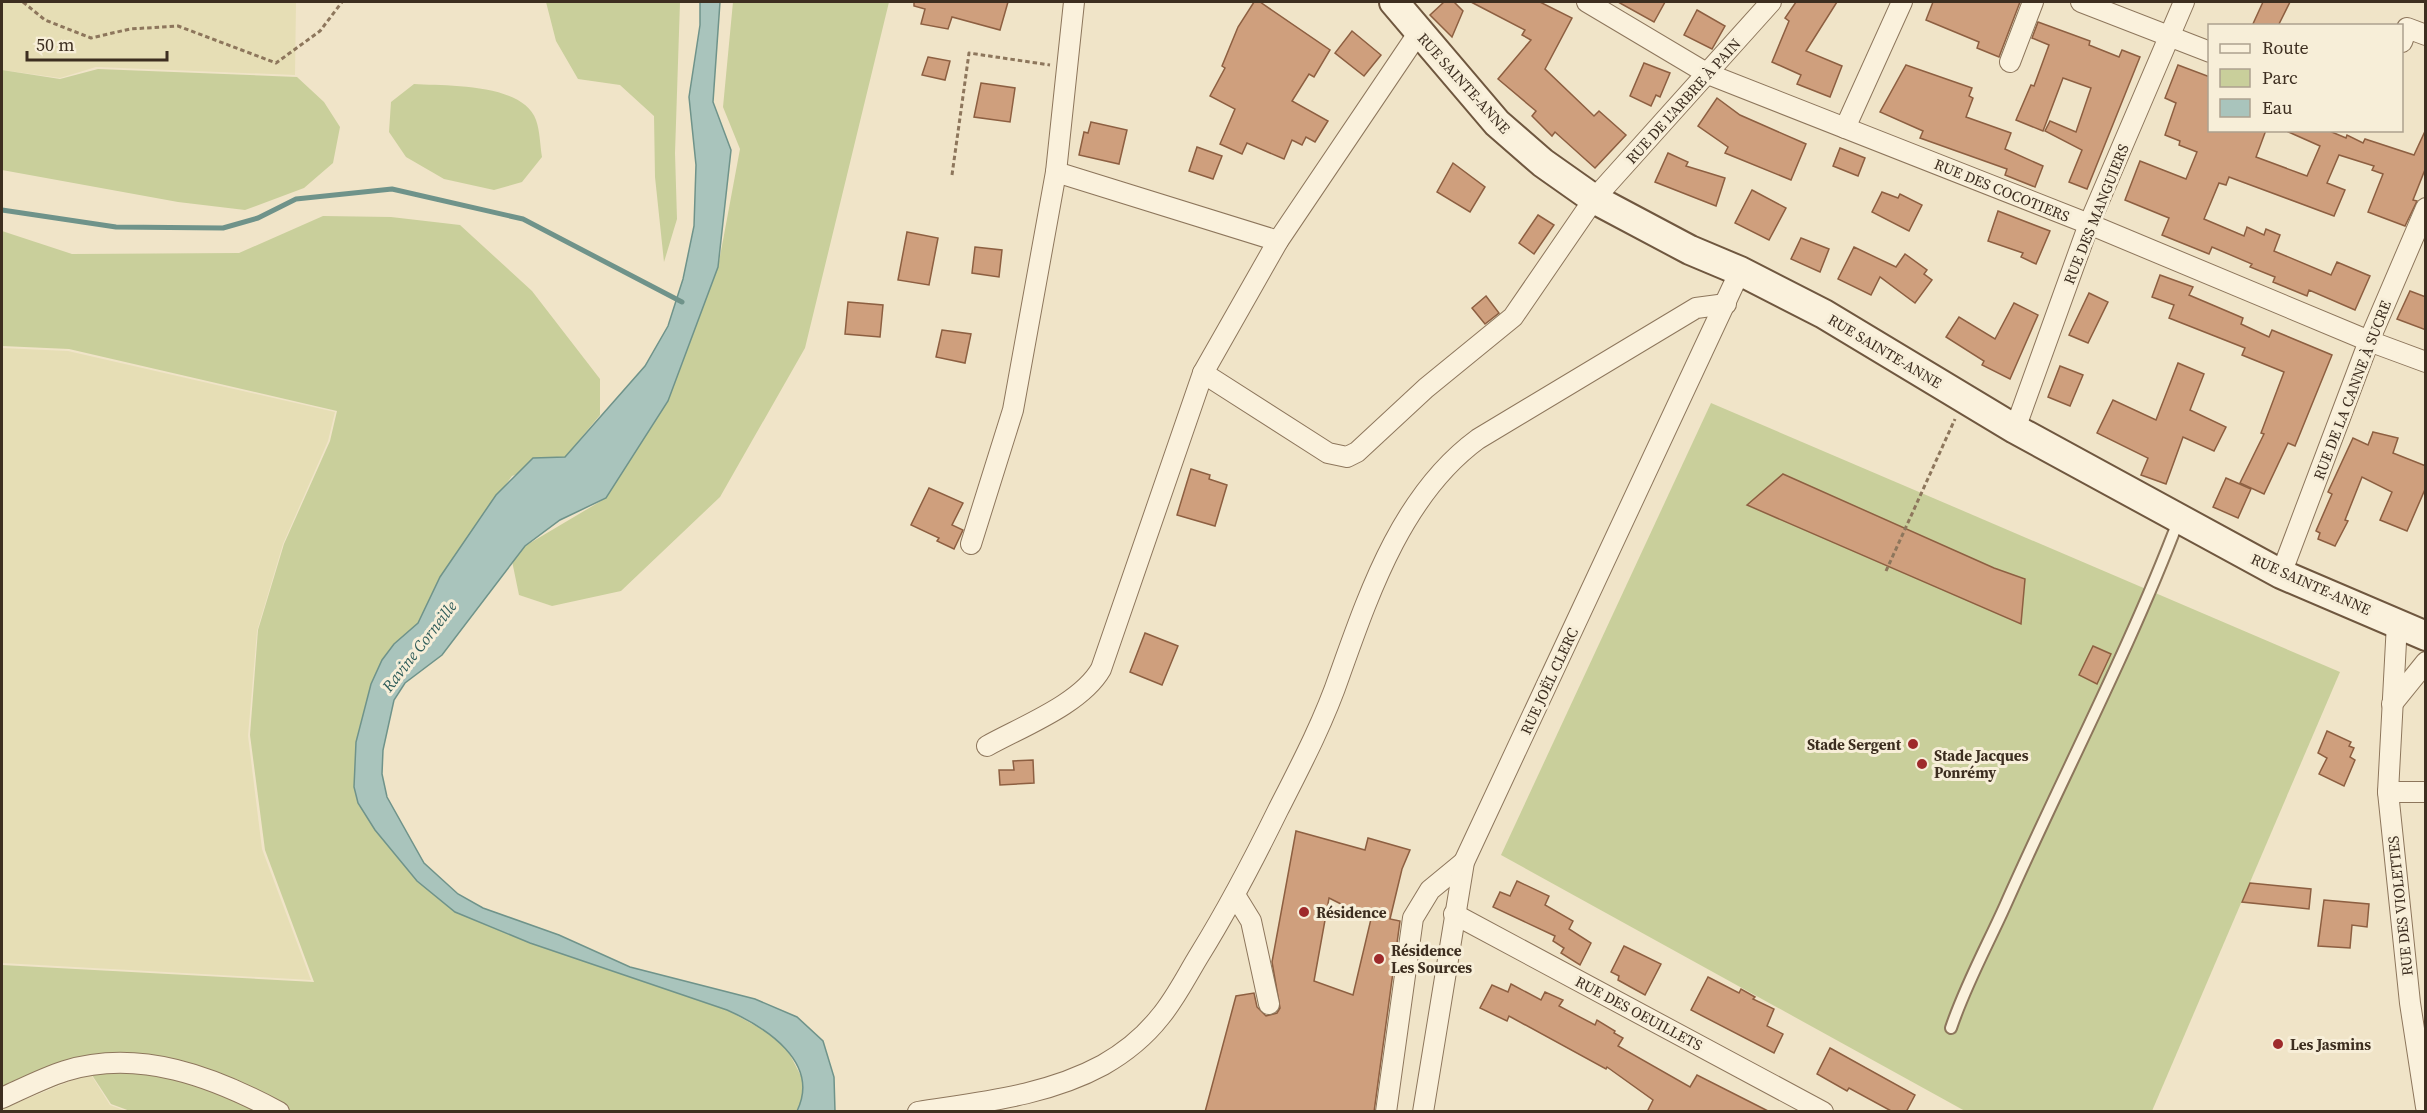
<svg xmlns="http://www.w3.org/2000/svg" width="2427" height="1113" font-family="'Source Serif 4',serif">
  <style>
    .farmland { fill: #e6deb5 }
    .green { fill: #c9cf9b }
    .water { fill: #a9c4bc; stroke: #6f938a; stroke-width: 1.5 }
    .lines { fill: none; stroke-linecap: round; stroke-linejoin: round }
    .stream { stroke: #6f938a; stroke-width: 5 }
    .building { fill: #cf9f7d; stroke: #8d5f41; stroke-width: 1.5; fill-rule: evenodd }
    .service-casing { stroke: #8d765c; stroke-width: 14 }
    .minor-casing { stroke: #8d765c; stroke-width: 22 }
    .secondary-casing { stroke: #6f573f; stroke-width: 32 }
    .path { stroke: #8d765c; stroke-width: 3; stroke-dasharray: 4.5 3; stroke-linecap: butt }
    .service { stroke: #faf1dc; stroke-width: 10 }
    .minor { stroke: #faf1dc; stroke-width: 20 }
    .secondary { stroke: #faf1dc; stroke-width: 28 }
    .poi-dot { fill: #9e2a2b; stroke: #f7eed8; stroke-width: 2 }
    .labels { text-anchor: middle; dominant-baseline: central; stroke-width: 6; stroke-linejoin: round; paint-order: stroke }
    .street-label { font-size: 15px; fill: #3d2e20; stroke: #f7eed8 }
    .poi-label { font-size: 15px; font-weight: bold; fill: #3d2e20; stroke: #f7eed8; text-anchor: start }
    .water-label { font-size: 16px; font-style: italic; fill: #2f5d5a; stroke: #f7eed8 }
  </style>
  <rect width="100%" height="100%" fill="#f0e4c8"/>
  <g class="farmland">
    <polygon points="2,2 296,2 295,75 96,67 60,78 2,70"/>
    <polygon points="2,348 68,351 335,412 328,441 283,544 257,631 248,736 262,849 311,980 2,963"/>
    <polygon points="90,1073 110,1105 126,1111 2,1112 2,1109"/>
  </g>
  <g class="green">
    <polygon points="546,2 680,2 675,153 677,219 664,262 655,177 654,116 620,85 578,79 556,41"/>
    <polygon points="733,2 889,2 805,348 720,497 621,591 552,606 519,595 512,561 525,546 606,498 625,466 718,267 740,149 723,107"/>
    <polygon points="98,69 297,77 324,102 340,127 333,163 304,188 245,210 178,202 2,170 2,70 60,79"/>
    <path d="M414,84c33,2 109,-1 122,36 4,11 4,25 6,37l-20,25 -28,8 -50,-11 -38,-22 -17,-25 2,-30z"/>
    <polygon points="323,216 391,217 460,225 532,291 600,379 600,415 565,457 512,476 440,577 418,623 394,644 356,742 417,881 530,943 727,1010 772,1035 787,1049 803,1080 802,1101 796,1111 130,1111 111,1104 90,1072 2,1108 2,965 314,982 265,850 250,735 258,630 284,544 330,441 337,411 69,349 2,346 2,231 72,254 239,253"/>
    <polygon points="1711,403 2340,672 2152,1111 1965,1111 1501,855"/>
  </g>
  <path class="water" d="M700,2h20l-7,100 18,48 -13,117 -50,134 -62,97 -46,22 -35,26 -83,109 -37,28 -11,17 -11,50 -1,24 5,23 37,66 34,31 25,14 76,27 71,32 125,32 42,18 26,24 11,36 1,34h-38c24,-49 -32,-84 -70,-101l-197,-67 -75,-31 -38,-31 -42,-51 -17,-27 -4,-16 2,-45 15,-58 11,-24 12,-16 24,-21 22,-46 56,-82 37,-37 32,-1 80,-91 23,-40 15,-47 11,-53 2,-61 -7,-68 11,-72z"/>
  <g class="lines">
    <polyline class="stream" points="2,210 116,227 223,228 258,218 296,199 392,189 523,219 682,302"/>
  </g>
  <g class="building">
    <polygon points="914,2 1008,2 1000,30 952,17 948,29 921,24 925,9 914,6"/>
    <polygon points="1254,2 1260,2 1330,50 1314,77 1309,74 1292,101 1328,121 1315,142 1306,137 1302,145 1292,140 1284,159 1247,143 1242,154 1220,144 1235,109 1210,96 1225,68 1222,66 1238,27"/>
    <polygon points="1444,2 1454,2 1463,11 1452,37 1430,15"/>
    <polygon points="1471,2 1540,2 1572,18 1545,69 1594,116 1599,111 1626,135 1595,168 1555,132 1552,136 1532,116 1536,111 1498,79 1531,40 1522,35 1525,30"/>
    <polygon points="1618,2 1665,2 1654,22"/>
    <polygon points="1796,2 1837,2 1806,51 1842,66 1830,97 1797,84 1801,75 1772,62 1789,21 1785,18"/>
    <polygon points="1933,2 2020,2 1999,57 1977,48 1979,42 1926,20"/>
    <polygon points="2263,2 2290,2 2278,26 2252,26"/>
    <polygon points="1697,10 1725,26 1712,49 1684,35"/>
    <polygon points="2038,22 2090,41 2089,45 2119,57 2122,50 2140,57 2087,189 2069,182 2082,150 2045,131 2050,121 2076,132 2091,88 2063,78 2043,131 2016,120 2031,85 2034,86 2049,45 2032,38"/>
    <polygon points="1352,31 1381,55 1364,76 1335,53"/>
    <polygon points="928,57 950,61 945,80 922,75"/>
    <polygon points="1644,63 1670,73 1660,97 1656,95 1651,106 1630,96"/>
    <polygon points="1906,65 1972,88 1969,96 1973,98 1966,117 2011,133 2005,149 2043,166 2035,187 2005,175 2007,169 1920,138 1923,131 1880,112"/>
    <polygon points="2178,65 2210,77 2210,130 2266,130 2256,157 2307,176 2320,146 2284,130 2327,130 2346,138 2347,135 2363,143 2365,139 2414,155 2426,129 2426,167 2413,200 2417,201 2405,226 2368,212 2383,174 2372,170 2374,166 2339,155 2327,183 2345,190 2334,216 2229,177 2226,185 2219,183 2204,219 2244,236 2247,227 2264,235 2266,229 2280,235 2274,251 2331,275 2337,262 2370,276 2355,310 2309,290 2307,296 2273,282 2275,277 2250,267 2252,264 2212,247 2209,254 2162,235 2169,218 2125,200 2140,161 2186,179 2197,152 2179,145 2180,141 2165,135 2176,103 2165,98"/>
    <polygon points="981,83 1015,88 1010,122 974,117"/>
    <polygon points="1717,98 1740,115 1806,144 1791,180 1725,153 1728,147 1698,126"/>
    <polygon points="1091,122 1127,130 1119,164 1079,155 1084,132 1088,133"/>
    <polygon points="1197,147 1222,156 1213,179 1189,171"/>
    <polygon points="1840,148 1865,158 1858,176 1833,166"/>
    <polygon points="1668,153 1688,162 1686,166 1725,178 1716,206 1655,182"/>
    <polygon points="1453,163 1485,187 1470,212 1437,192"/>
    <polygon points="1752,190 1786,208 1769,240 1735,223"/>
    <polygon points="1882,192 1898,198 1900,194 1922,205 1909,231 1872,212"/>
    <polygon points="1998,211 2050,231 2036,264 2021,257 2023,253 1988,241"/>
    <polygon points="1538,215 1554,225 1534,254 1519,243"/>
    <polygon points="907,232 938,238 929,285 898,280"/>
    <polygon points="1801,238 1829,249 1820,272 1791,259"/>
    <polygon points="975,247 1002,250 999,277 972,273"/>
    <polygon points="1854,247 1896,267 1905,254 1927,270 1924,274 1932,280 1915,303 1880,277 1871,295 1838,279"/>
    <polygon points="2160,275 2193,287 2189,295 2243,318 2241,324 2269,337 2272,330 2332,355 2295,446 2288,443 2264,494 2240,483 2264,434 2261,433 2284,372 2242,355 2245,348 2169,318 2174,305 2152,297"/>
    <polygon points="2410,291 2426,297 2426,330 2397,319"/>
    <polygon points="2089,293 2108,302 2088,343 2069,335"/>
    <polygon points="1486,296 1499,313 1485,324 1472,308"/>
    <polygon points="848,302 883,305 880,337 845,334"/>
    <polygon points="2014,303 2038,315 2010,379 1982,365 1984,361 1946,337 1959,317 1995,339"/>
    <polygon points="942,330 971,334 965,363 936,357"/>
    <polygon points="2178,363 2204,374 2190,410 2226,427 2214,451 2183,437 2166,484 2141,475 2148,458 2097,433 2113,400 2156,420"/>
    <polygon points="2060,366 2083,375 2070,406 2048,397"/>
    <polygon points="2373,432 2398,438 2393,453 2426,466 2426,487 2407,531 2380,520 2392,492 2362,477 2345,520 2348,521 2335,546 2318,539 2320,533 2316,531 2332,494 2328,492 2353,438 2368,445"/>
    <polygon points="1191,469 1210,475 1209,479 1227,485 1215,526 1177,515"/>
    <polygon points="1783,474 1994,568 2025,579 2021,624 1747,505"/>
    <polygon points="2226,478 2251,489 2238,518 2213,507"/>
    <polygon points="929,488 963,503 952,525 963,530 954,549 937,541 939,538 911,525"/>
    <polygon points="1145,633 1178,646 1162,685 1130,672"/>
    <polygon points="2093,646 2111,654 2097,684 2079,675"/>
    <polygon points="2327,731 2351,742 2349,746 2354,748 2350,757 2355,760 2344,786 2319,774 2327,758 2318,753"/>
    <polygon points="1033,760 1034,783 1000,785 999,770 1014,770 1013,761"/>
    <path d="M1296,831l69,19 3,-12 42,12 -8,19 -12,50 10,2 -26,191h-169l31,-116 18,-3 3,14 9,9 11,-3 3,-5 -8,-46zM1329,898l42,21 -18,76 -39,-14z"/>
    <polygon points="1517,881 1549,896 1545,905 1573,921 1569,929 1591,943 1580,965 1561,953 1564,948 1553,941 1555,936 1493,907 1500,892 1510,896"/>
    <polygon points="2250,883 2311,889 2309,909 2242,902"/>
    <polygon points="2324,900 2369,904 2367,927 2352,925 2350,948 2318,946"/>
    <polygon points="1624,946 1661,964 1645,995 1618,980 1619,976 1611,972"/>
    <polygon points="1708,977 1739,993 1741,989 1755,997 1753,999 1774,1009 1767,1026 1783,1034 1774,1053 1691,1010"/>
    <polygon points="1511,984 1541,1000 1545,992 1563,1000 1559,1006 1595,1025 1597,1020 1615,1031 1614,1033 1623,1038 1618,1046 1690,1087 1697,1075 1770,1112 1647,1112 1653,1100 1607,1067 1606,1069 1509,1016 1507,1021 1480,1008 1492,985 1508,992"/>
    <polygon points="1830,1048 1915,1095 1906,1112 1893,1112 1849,1088 1847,1091 1817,1074"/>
  </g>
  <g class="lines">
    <defs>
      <path id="service" d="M1951,1028c14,-42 36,-82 54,-122 57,-129 124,-255 174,-387"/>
      <g id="minor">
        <polyline points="1587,2 1708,74 2089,224 2369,341 2426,362"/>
        <polyline points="2081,2 2210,52"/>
        <polyline points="2402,42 2407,28 2426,35"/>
        <polyline points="2010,62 2033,2"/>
        <polyline points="1845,128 1902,2"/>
        <polyline points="1056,172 1278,241"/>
        <polyline points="1203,373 1328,453 1347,457 1357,452 1426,388 1513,317 1594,199 1771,2"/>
        <polyline points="2015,429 2089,224 2184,2"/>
        <polyline points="971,544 1013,410 1056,172 1074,2"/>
        <polyline points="2281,574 2369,341 2426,208"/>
        <polyline points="2397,623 2388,792 2410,1003 2426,1107"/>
        <polyline points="2392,704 2426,662"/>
        <path d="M987,746c36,-20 94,-42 114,-77l102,-296 75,-132 141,-209"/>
        <polyline points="2388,792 2426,792"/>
        <polyline points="1235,895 1251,921 1269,1004"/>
        <polyline points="1454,914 1823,1112"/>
        <path d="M2,1098c20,-9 41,-20 63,-27 74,-23 149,6 214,41"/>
        <path d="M918,1112c63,-10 128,-16 185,-47 21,-12 42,-29 57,-48 16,-19 27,-42 40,-63 29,-47 54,-95 78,-144 23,-45 46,-89 62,-136 30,-84 63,-180 138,-235l218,-131 30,-4"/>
        <polyline points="1386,1112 1413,918 1430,890 1464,862"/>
        <polyline points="1423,1112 1464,862 1740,271"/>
      </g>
      <polyline id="secondary" points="1394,2 1497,123 1543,163 1594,199 1690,250 1740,271 1824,314 2015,429 2281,574 2426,636"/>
    </defs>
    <use href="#service" class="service-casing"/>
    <use href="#minor" class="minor-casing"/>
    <use href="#secondary" class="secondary-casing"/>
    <g class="path">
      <polyline points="23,2 45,20 91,38 130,29 178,26 276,63 320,31 342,2"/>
      <polyline points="952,175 969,53 1050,65"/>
      <polyline points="1886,571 1955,419"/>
    </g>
    <use href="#service" class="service"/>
    <use href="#minor" class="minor"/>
    <use href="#secondary" class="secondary"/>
  </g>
  <g class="poi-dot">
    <circle cx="1913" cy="744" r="6"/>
    <circle cx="1922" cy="764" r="6"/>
    <circle cx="1304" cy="912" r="6"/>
    <circle cx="1379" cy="959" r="6"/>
    <circle cx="2278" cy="1044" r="6"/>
  </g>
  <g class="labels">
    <g class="street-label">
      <text transform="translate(1464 83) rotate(48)">RUE SAINTE-ANNE</text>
      <text transform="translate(1683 101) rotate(-48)">RUE DE L'ARBRE À PAIN</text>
      <text transform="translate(2002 190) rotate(22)">RUE DES COCOTIERS</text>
      <text transform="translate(2096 214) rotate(-68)">RUE DES MANGUIERS</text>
      <text transform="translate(1885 351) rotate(31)">RUE SAINTE-ANNE</text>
      <text transform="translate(2352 390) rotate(-69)">RUE DE LA CANNE À SUCRE</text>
      <text transform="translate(2311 584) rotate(24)">RUE SAINTE-ANNE</text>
      <text transform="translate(1549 681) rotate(-65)">RUE JOËL CLERC</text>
      <text transform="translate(2400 906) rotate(-96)">RUE DES VIOLETTES</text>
      <text transform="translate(1639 1013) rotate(28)">RUE DES OEUILLETS</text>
    </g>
    <g class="poi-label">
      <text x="1901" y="744" text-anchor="end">Stade Sergent</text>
      <text x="1934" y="755">Stade Jacques<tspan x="1934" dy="17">Ponrémy</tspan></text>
      <text x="1316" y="912">Résidence</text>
      <text x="1391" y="950">Résidence<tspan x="1391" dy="17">Les Sources</tspan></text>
      <text x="2290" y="1044">Les Jasmins</text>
    </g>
    <g class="water-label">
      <text transform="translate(419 646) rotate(-52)">Ravine Corneille</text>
    </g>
  </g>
  <rect width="2427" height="1113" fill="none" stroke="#3d2e20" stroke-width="6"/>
  <rect x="2208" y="24" width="195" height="108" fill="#f7eed8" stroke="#ada18e" stroke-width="1.5"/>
  <rect x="2220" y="44" width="30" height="9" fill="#faf1dc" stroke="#ada18e" stroke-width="1.5"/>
  <text x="2262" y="54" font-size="18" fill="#3d2e20">Route</text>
  <rect x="2220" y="69" width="30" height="18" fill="#c9cf9b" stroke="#ada18e" stroke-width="1.5"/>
  <text x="2262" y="84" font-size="18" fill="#3d2e20">Parc</text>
  <rect x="2220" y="99" width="30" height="18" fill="#a9c4bc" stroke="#ada18e" stroke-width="1.5"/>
  <text x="2262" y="114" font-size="18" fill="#3d2e20">Eau</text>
  <path d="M27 51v9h140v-9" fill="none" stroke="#3d2e20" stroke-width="3"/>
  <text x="36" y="51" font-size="18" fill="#3d2e20" stroke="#f7eed8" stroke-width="4.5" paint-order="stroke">50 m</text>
</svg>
